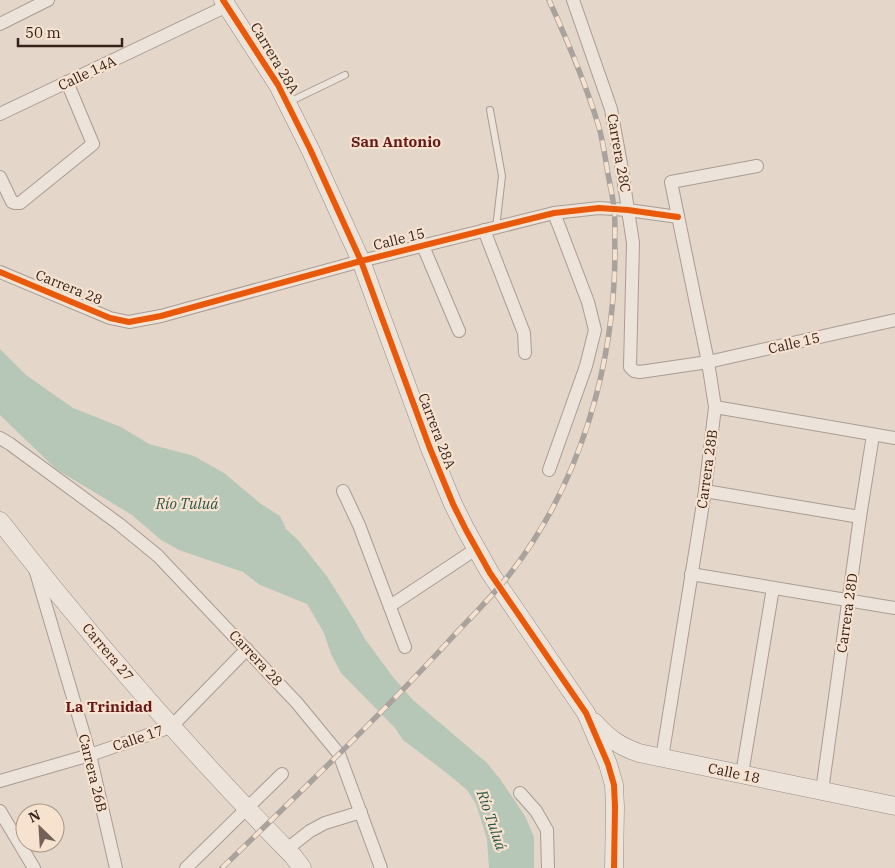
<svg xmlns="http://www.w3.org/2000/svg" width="895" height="868" font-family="'IBM Plex Serif',serif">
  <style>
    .water { fill: #b6c7b8 }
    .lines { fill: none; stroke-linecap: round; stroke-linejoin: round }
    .lane-casing { stroke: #a99c93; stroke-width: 8 }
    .street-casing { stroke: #a99c93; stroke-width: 14 }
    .secondary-casing { stroke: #988b83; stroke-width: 19 }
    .lane { stroke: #ece3db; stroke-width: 6 }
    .street { stroke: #ece3db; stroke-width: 12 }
    .secondary { stroke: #ece3db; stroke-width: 18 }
    .rail-casing { stroke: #aaa29c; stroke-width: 5.5 }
    .rail { stroke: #f6e2ce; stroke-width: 4; stroke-dasharray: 11; stroke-linecap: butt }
    .cycleway-casing { stroke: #f6e2ce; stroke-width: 9 }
    .cycleway { stroke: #e8590c; stroke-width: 6 }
    .labels { text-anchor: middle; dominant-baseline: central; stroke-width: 4.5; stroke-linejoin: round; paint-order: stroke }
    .street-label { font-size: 14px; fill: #37231b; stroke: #f6e2ce }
    .neighbourhood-label { font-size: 15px; font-weight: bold; fill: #651919; stroke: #f6e2ce }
    .water-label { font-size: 15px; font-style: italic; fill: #2a574b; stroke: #f6e2ce }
  </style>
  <rect width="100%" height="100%" fill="#e4d6c9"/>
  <polygon class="water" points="0,349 26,375 73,408 121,427 149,444 194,456 224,473 261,504 280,516 286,529 299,541 328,578 355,621 365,639 393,677 413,700 487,763 500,779 525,816 534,837 534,868 489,868 487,839 476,804 467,790 448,774 403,740 395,728 341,673 331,654 324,633 307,604 260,585 243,572 179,550 161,540 132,515 56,469 0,415"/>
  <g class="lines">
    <defs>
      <g id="lane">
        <polyline points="289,102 345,75"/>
        <polyline points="490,110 502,176 496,228"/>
      </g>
      <g id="street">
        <polyline points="573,0 611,109 621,164 633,243 630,367 634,371 640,372 708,362 895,320"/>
        <polyline points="0,24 48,0"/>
        <polyline points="0,114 227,6"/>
        <polyline points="0,177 12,202 15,203 20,203 93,144 67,82"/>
        <polyline points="484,230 524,333 525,353"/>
        <polyline points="423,246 459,331"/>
        <polyline points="0,272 110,318 129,322 161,316 361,261 554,213 599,208 628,210 678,217"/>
        <polyline points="715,407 895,438"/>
        <polyline points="0,438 10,444 119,524 158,556 297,703 339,754 381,868"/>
        <polyline points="549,470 586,366 595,330 588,302 554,213"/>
        <polyline points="343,491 359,525 405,647"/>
        <polyline points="705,491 860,517"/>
        <polyline points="35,569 90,755 116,868"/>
        <polyline points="691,574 895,608"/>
        <polyline points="390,606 476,549"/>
        <polyline points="662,758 705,491 715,407 708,362 671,182 757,166"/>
        <polyline points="742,774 773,588"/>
        <polyline points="0,781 90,755 171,727 247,649"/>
        <polyline points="822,791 860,517 873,435"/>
        <polyline points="520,793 536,811 547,830 548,868"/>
        <polyline points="0,811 34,868"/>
        <polyline points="287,849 310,831 325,823 361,812"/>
        <polyline points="186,868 282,774"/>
      </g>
      <g id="secondary">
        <polyline points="223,0 278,85 310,149 361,261 429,446 453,504 466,530 490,573 586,713 608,764 614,785 615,807 614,868"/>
        <path d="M0,521c91,117 189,229 293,335l9,12"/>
        <path d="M594,722c14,16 25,24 45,31l256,53"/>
      </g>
    </defs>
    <use href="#lane" class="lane-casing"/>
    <use href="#street" class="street-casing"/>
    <use href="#secondary" class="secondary-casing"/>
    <use href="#lane" class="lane"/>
    <use href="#street" class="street"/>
    <use href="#secondary" class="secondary"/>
    <defs>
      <path id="rail" d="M222,868c76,-74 153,-147 225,-225 20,-22 43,-44 62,-68 71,-90 106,-211 106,-325 -1,-13 1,-28 -1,-41 -1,-12 -4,-24 -6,-35 -3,-17 -5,-34 -10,-50 -13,-43 -31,-84 -49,-124"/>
    </defs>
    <use href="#rail" class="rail-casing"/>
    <use href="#rail" class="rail"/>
    <defs>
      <g id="cycleway">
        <polyline points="223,0 278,85 310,149 361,261 429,446 453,504 466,530 490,573 586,713 608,764 614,785 615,807 614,868"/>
        <polyline points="0,272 110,318 129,322 161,316 361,261 554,213 599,208 628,210 678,217"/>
      </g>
    </defs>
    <use href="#cycleway" class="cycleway-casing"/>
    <use href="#cycleway" class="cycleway"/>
  </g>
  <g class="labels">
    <g class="street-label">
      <text transform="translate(275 58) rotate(59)">Carrera 28A</text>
      <text transform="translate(87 73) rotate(-25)">Calle 14A</text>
      <text transform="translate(619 153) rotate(80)">Carrera 28C</text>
      <text transform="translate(399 239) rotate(-14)">Calle 15</text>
      <text transform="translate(69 287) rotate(22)">Carrera 28</text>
      <text transform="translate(794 343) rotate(-13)">Calle 15</text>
      <text transform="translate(437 431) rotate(69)">Carrera 28A</text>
      <text transform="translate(707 469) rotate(-82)">Carrera 28B</text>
      <text transform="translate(847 613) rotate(-82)">Carrera 28D</text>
      <text transform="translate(108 652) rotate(50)">Carrera 27</text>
      <text transform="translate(256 658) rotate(47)">Carrera 28</text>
      <text transform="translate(138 738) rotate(-19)">Calle 17</text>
      <text transform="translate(93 773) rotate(76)">Carrera 26B</text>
      <text transform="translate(734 773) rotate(12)">Calle 18</text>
    </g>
    <g class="neighbourhood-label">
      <text x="396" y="141">San Antonio</text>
      <text x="109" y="706">La Trinidad</text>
    </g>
    <g class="water-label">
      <text x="187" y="503">Río Tuluá</text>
      <text transform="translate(492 820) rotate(71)">Río Tuluá</text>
    </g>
  </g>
  <g transform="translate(40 828) rotate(335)"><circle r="24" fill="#f6e2ce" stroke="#aa9686"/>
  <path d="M0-4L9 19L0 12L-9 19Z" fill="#746258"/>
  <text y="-8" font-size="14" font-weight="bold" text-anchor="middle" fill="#37231b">N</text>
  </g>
  <path d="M18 38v8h104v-8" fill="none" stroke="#37231b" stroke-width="2.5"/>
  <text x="25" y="38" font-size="15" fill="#37231b" stroke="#f6e2ce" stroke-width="4" paint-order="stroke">50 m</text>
</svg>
